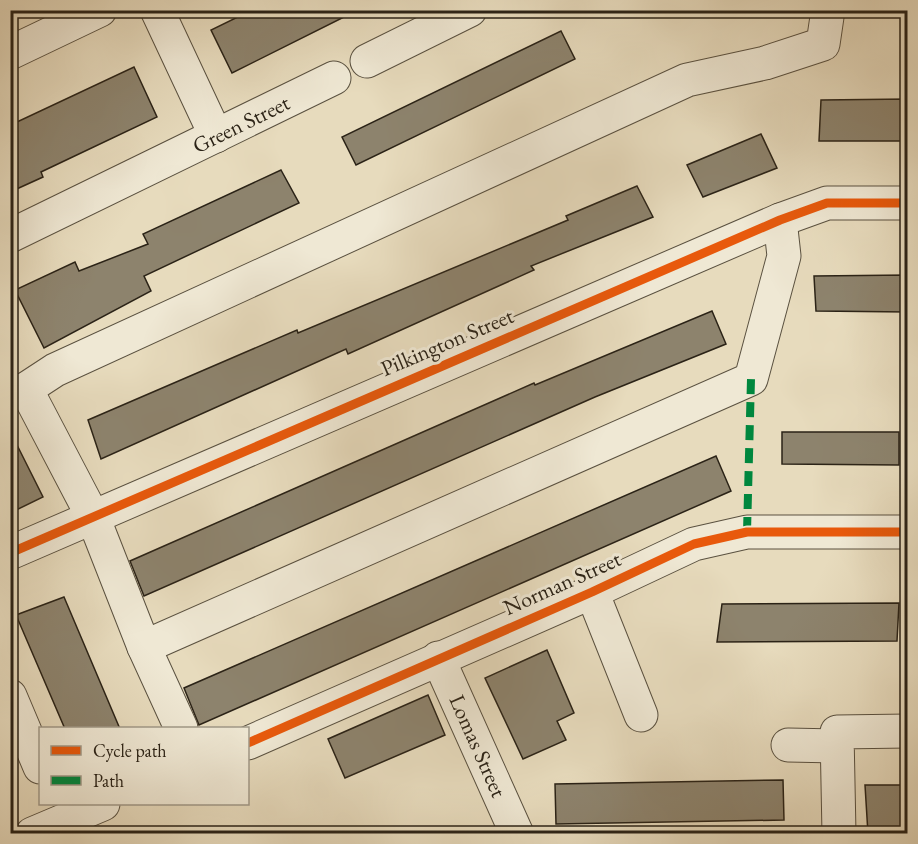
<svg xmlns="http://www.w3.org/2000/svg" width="918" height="844" font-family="'EB Garamond',serif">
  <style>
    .building { fill: #8d836d; stroke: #2b2317; stroke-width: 1.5 }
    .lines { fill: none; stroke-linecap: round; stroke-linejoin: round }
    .minor-casing { stroke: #5a5140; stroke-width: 35 }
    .minor { stroke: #efe8d4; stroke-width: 33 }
    .quiet { stroke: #00873e; stroke-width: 8; stroke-dasharray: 15 8; stroke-linecap: butt }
    .cycleway-casing { stroke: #efe8d4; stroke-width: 13 }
    .cycleway { stroke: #e8590c; stroke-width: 9 }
    .labels { text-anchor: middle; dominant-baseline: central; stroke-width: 6; stroke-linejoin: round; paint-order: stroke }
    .street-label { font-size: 22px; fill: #2b2317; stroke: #efe8d4 }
  </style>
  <rect width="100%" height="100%" fill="#e7dbbd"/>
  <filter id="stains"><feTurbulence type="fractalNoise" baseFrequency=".00333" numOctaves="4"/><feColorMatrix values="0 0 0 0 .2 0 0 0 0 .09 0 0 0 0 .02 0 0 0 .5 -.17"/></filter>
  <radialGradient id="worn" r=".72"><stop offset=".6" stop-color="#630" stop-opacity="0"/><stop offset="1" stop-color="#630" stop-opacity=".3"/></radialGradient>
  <g class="building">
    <polygon points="252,10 358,10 232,73 211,30"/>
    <polygon points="561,31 575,59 356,165 342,137"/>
    <polygon points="134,67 157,117 41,172 43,177 10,192 10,109 17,122"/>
    <polygon points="908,99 908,141 819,141 821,100"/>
    <polygon points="761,134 777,168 703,197 687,165"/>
    <polygon points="281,170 299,203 144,276 151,291 44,348 15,290 75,262 79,271 148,244 143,234"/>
    <polygon points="637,186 653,217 531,266 534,270 348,354 346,349 101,459 88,420 297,330 298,333 568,220 566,216"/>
    <polygon points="908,275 908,312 816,311 814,276"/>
    <polygon points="712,311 726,344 595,397 144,596 130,561 534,383 535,385"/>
    <polygon points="10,431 43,497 10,513"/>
    <polygon points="782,432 899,432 899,465 782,464"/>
    <polygon points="716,456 731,491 199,725 184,688"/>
    <polygon points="64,597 120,729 65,729 16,615"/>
    <polygon points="899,603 897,641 717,642 722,604"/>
    <polygon points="547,650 574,713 557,721 566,740 523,759 485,678"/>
    <polygon points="428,695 445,735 345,778 328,739"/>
    <polygon points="783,780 784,820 556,824 555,784"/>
    <polygon points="865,785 908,785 908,834 868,834"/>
  </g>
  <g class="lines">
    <defs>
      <g id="minor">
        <polyline points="157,10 216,136"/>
        <polyline points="10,53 100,10"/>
        <polyline points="367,61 470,10"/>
        <polyline points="10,236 334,78"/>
        <polyline points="26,389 93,517 144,647 181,728"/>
        <polyline points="10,395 26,389 55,370 687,80 765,63 823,44 828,10"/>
        <polyline points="10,553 780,220 827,203 908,203"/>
        <polyline points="592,592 641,715"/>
        <polyline points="144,647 751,379 784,256 780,220"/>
        <polyline points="438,658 517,834"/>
        <polyline points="10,696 40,767"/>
        <polyline points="248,743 592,592 694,544 747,532 908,532"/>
        <polyline points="788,745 837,746"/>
        <polyline points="32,834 103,804"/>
        <polyline points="839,834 837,732 908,731"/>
      </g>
    </defs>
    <use href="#minor" class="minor-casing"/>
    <use href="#minor" class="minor"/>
    <polyline class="quiet" points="747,532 751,379"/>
    <defs>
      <g id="cycleway">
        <polyline points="10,553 780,220 827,203 908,203"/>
        <polyline points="248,743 592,592 694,544 747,532 908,532"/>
      </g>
    </defs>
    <use href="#cycleway" class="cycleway-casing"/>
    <use href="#cycleway" class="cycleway"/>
  </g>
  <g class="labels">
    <g class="street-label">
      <text transform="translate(241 124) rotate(-26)">Green Street</text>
      <text transform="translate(447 342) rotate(-23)">Pilkington Street</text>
      <text transform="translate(562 583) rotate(-24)">Norman Street</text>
      <text transform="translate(478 746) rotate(66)">Lomas Street</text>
    </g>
  </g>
  <rect width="918" height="844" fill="none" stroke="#e7dbbd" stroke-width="36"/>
  <rect x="12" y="12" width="894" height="820" fill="none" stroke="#2b2317" stroke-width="3"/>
  <rect x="18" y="18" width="882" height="808" fill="none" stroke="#2b2317" stroke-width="1.5"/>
  <rect x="39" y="727" width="210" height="78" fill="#efe8d4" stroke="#a19988" stroke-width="1.5"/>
  <rect x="51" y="746" width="30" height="9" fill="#e8590c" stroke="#a19988" stroke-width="1.5"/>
  <text x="93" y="757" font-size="18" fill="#2b2317">Cycle path</text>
  <rect x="51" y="776" width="30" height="9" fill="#00873e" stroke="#a19988" stroke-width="1.5"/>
  <text x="93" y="787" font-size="18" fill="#2b2317">Path</text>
  <rect width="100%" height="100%" filter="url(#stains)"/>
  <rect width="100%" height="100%" fill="url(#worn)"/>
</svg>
